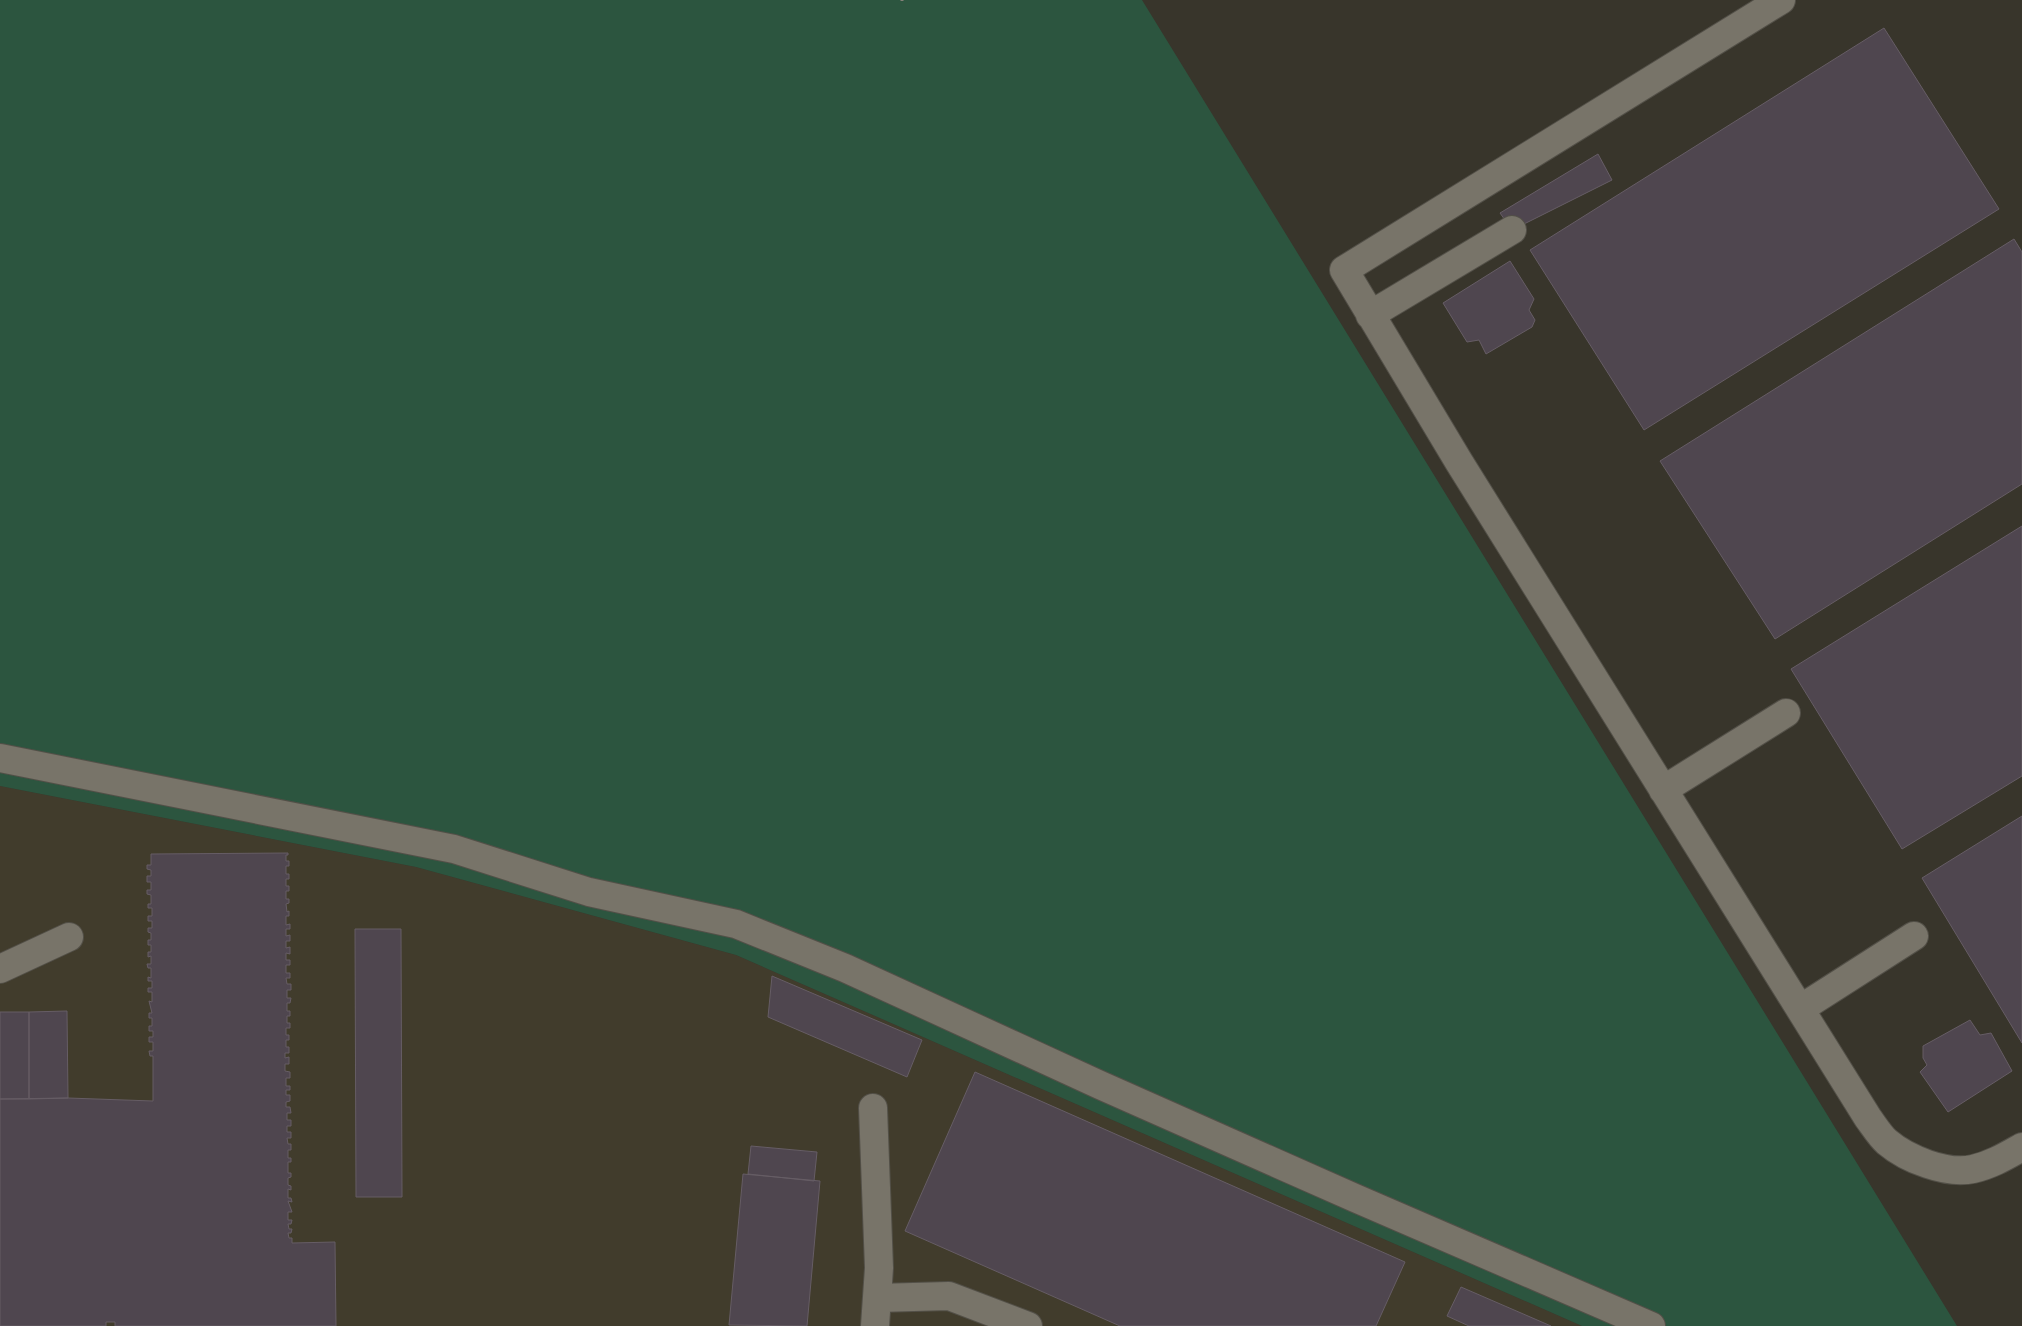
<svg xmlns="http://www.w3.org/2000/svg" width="2022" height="1326" viewBox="0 0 2022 1326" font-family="'PT Sans Narrow',sans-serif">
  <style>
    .built { fill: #413c2c }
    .green { fill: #2c553f }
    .building { fill: #4f464f; stroke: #665d65 }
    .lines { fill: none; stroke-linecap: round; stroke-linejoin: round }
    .minor-casing { stroke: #535048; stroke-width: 30 }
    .path { stroke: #848179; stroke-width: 3; stroke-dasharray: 2.5 2.5; stroke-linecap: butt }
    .minor { stroke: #787469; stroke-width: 28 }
  </style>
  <rect width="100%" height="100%" fill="#38352b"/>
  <!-- built -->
  <path class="built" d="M0 786 416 867 736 955 1582 1326H0Z"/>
  <!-- green -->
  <path class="green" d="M0 0H1142L1957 1326H1582L736 955 416 867 0 786Z"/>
  <!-- building -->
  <path class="building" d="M1884 28 1999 209 1644 430 1530 250Z
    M1598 154 1612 180 1512 230 1500 213Z
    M2014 239 2022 252V484L1775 639 1660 461Z
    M1510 261 1534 299 1529 310 1535 320 1532 327 1486 354 1479 340 1467 342 1443 303Z
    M2022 526V776L1902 849 1791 669Z
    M2022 816V1043L1922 878Z
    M288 853V855H286V861H289V866H286V874H289V879H286V886H289V891H286V899H289V903L286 904 287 912 289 911V916H286V925L290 924V929H286V936L290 935V941H286V948L290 947V954L286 953V960H290V965H286V973H290V978H286L287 984H291V990H287V998H291L290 1003H287V1011H290V1016H287V1023H290V1028H286V1035H289V1040H286V1047H289V1053H285V1058L289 1057V1064H285V1071L290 1072V1078H286V1086H290V1090H286V1095H290V1101L286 1102V1107H290L291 1113H287V1120H291V1126H287V1132H291V1138H287L288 1144H291V1150H288V1158H291V1162H288V1173H291V1177L288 1178V1185L291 1186V1190L288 1189V1198H291L292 1202 288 1201 292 1212H288V1220H292L291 1224H288L289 1229H292L291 1233H288L289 1238H292V1243L335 1242 336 1326H115V1322H106V1326H0V1099L68 1098 153 1101V1056H150L149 1051H153V1042H149V1037H153V1031H149V1026H152V1018H149V1013H152L149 1001 152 1002V992H148V988H152V981H148V977L151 978V968H148L147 964H151V956L148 957V952H151V945H148V940H151V933L148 932V928H152V921H148V916H152V908H148V904H151V895L147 894V890H151V882H147V876H151V870L147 869V865H151V854Z
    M355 929H401L402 1197H356Z
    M772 976 922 1040 907 1077 768 1017Z
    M67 1011 68 1098 29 1099V1012Z
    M0 1012H29V1099H0Z
    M1970 1020 1980 1035 1991 1033 2012 1071 1948 1112 1920 1072 1927 1065 1923 1058V1046Z
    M975 1072 1405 1262 1376 1326H1120L905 1231Z
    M751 1146 817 1152 814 1181 748 1174Z
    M743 1174 820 1181 807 1326 729 1325Z
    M1461 1287 1551 1326H1469L1447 1316Z"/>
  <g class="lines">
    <!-- minor casing -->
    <g class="minor-casing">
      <path id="minor" d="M1781 0 1344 270 1459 462 1868 1118C1874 1126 1880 1136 1887 1142 1907 1159 1947 1175 1973 1169 1991 1165 2006 1156 2022 1147
        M1370 315 1512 230
        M0 758 454 849 589 892 736 924 845 968 1100 1085 1355 1198 1651 1326
        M1663 790 1786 713
        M0 969 69 937
        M1800 1009 1914 936
        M873 1108 879 1268 875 1326
        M878 1298 949 1296 1028 1326"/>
    </g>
    <!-- path -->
    <path class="path" d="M902 0V1"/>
    <!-- minor -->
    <use href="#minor" class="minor"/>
  </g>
</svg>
